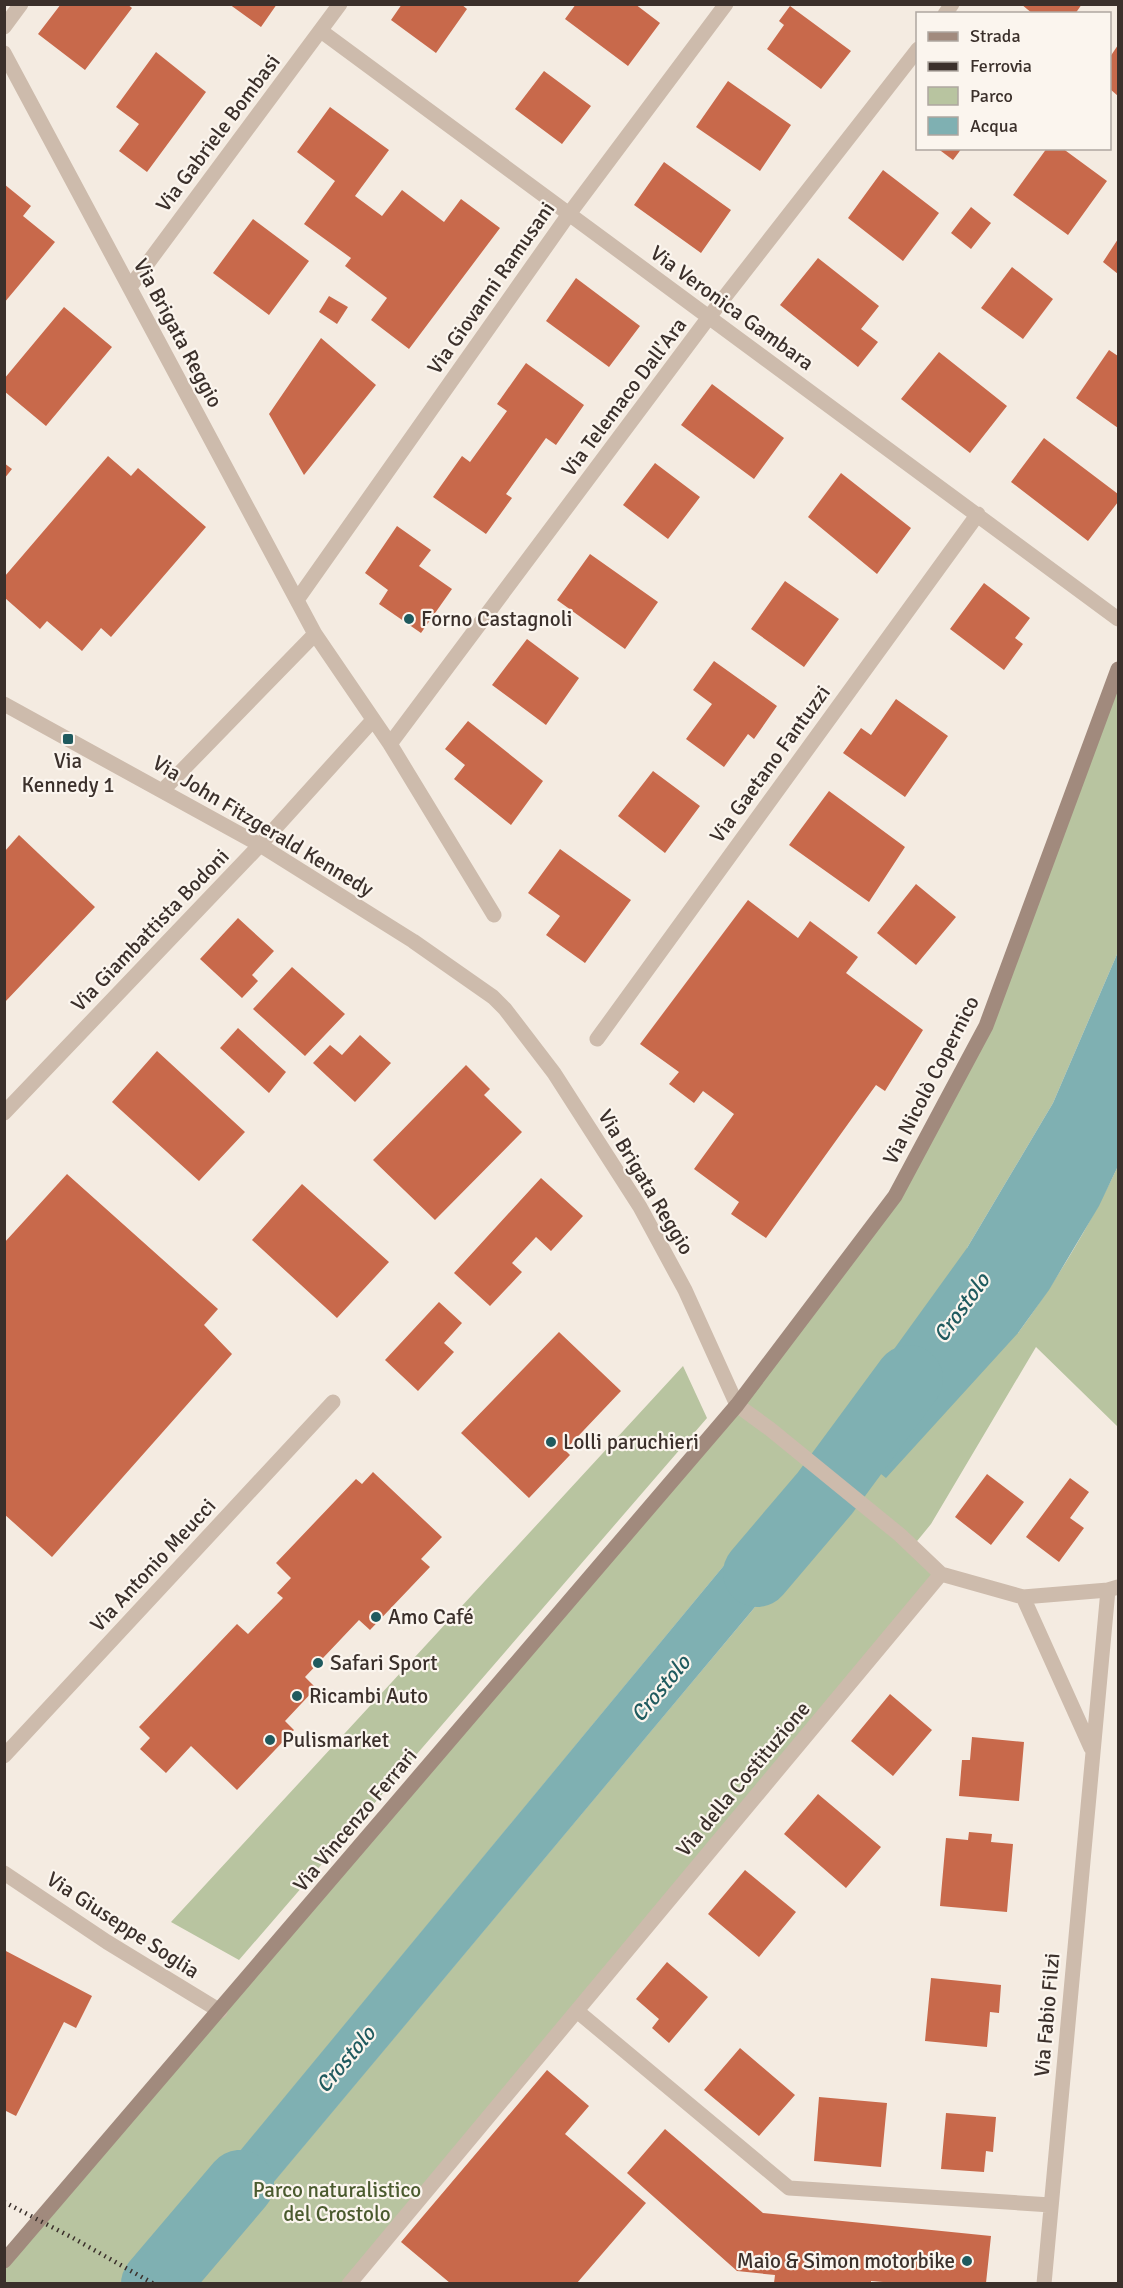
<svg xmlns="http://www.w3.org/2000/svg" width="1123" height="2288" viewBox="0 0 1123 2288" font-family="Signika,sans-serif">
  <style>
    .green { fill: #b8c4a0; fill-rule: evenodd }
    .water { fill: #7fb0b2 }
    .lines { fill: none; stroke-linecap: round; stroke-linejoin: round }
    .river { stroke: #7fb0b2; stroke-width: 68 }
    .building { fill: #c8694b }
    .street { stroke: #cdbbac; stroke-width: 15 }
    .secondary { stroke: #a18a7d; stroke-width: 15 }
    .rail { stroke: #3b302b; stroke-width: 4.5; stroke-dasharray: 1.5 4.5; stroke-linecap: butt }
    .poi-dot { fill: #1f5a5e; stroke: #fbf5ee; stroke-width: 2 }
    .labels { text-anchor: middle; stroke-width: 4.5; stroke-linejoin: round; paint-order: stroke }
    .street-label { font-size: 21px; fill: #3b302b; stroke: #fbf5ee }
    .poi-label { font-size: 21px; fill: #3b302b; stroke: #fbf5ee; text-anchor: start }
    .park-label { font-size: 21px; fill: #4a5a2e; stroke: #fbf5ee }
    .water-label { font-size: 22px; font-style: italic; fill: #1f5a5e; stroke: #fbf5ee }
  </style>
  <rect width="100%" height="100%" fill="#f4ebe1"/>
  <!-- green -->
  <path class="green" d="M1118 669V952L1053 1103 967 1248 1018 1333C1057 1280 1090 1225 1118 1166V1427L1036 1347 931 1524 913 1546 941 1574 349 2283 129 2284 125 2281 122 2284H5V2261L737 1405 895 1196 986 1026ZM793 1482 832 1515 202 2267 164 2244Z
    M683 1366 707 1418 239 1960 171 1922Z"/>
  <!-- water -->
  <path class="water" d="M1118 952V1166L1099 1206 1049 1290 1018 1333 886 1478 832 1435 967 1248 1053 1103Z
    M793 1482 832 1515 202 2268 163 2244Z"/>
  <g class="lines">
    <!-- river -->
    <path class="river" d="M757 1573 825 1493 909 1379
      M155 2284 240 2184"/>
  </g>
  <!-- building -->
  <path class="building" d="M61 4H127L132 8 85 70 38 34Z
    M229 4H277L261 27Z
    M402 4H461L467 9 436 53 391 20Z
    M576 4H635L660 23 628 66 565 19Z
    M1021 4H1082L1075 14H1033Z
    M790 6 851 51 821 89 767 49 784 25 779 21Z
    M1118 45V96L1110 89V57Z
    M156 52 206 92 147 172 119 151 139 124 116 107Z
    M544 71 591 106 562 144 515 109Z
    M728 81 791 125 760 171 696 127Z
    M330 107 389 150 355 196 382 216 402 190 444 222 461 199 500 228 409 349 371 320 387 298 345 266 351 258 304 224 335 181 297 152Z
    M937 148H962L953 160Z
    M1047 148H1062L1107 181 1068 235 1013 195Z
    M664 162 731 210 701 253 634 205Z
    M883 170 939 213 903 261 848 218Z
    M4 184 31 206 23 216 55 242 4 303Z
    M971 207 991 223 971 249 951 233Z
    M253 219 309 261 269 315 213 273Z
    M1118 239V274L1103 262Z
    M818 258 879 306 861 329 878 342 858 367 780 305Z
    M1012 267 1053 299 1023 339 981 308Z
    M576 278 640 326 609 367 546 321Z
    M329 296 348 307 337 324 319 312Z
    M64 307 112 347 46 426 4 391V379Z
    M321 338 376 385 304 475 269 414Z
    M1109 350 1118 356V428L1076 398Z
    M939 352 1007 406 970 453 901 399Z
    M526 363 584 405 556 445 546 438 506 494 512 498 486 534 433 497 462 456 470 462 507 411 497 404Z
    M712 384 784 438 754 479 681 425Z
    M1044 438 1118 494V502L1088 541 1011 482Z
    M108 456 131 476 138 468 206 527 111 637 101 628 82 651 47 621 40 629 5 598V576Z
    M4 463 12 469 4 479Z
    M655 463 700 497 668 539 623 505Z
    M841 473 911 528 877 574 808 517Z
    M397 526 431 550 419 566 452 589 421 633 379 604 388 590 365 573Z
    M590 554 658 602 625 649 557 600Z
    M785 581 839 619 804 667 751 629Z
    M984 583 1030 618 1015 638 1023 644 1004 670 950 629Z
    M527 639 579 678 546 725 492 685Z
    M714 661 777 706 754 739 748 734 724 767 686 739 712 704 693 690Z
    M896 699 948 736 905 797 843 753 861 728 871 735Z
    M468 721 543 781 511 825 454 779 465 765 445 749Z
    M653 771 700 806 665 853 618 816Z
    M829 791 905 847 869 902 789 845Z
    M19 835 95 907 5 1002V851Z
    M560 849 631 900 585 963 546 935 560 916 528 893Z
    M916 884 956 917 916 965 877 933Z
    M748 900 798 938 810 921 858 957 846 973 923 1030 885 1091 876 1085 766 1238 731 1214 739 1202 694 1169 734 1114 703 1091 694 1103 669 1084 679 1072 640 1044Z
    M238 918 274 951 252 975 258 981 242 998 200 959Z
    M292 967 345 1014 305 1056 253 1009Z
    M238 1028 286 1072 269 1093 220 1048Z
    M360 1035 391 1063 355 1102 313 1063 330 1045 342 1055Z
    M157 1051 245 1132 199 1181 112 1102Z
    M466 1065 490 1089 484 1095 522 1132 435 1220 373 1160Z
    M67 1174 218 1309 204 1325 232 1354 52 1557 4 1514V1243Z
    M541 1178 583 1216 551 1251 536 1237 512 1263 522 1272 490 1306 454 1273Z
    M302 1184 389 1262 337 1318 252 1240Z
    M439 1302 462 1323 444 1343 454 1352 418 1391 385 1360Z
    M559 1332 621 1391 565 1450 570 1455 529 1498 461 1433Z
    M373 1472 442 1537 421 1559 430 1567 370 1630 359 1620 305 1677 316 1688 285 1721 294 1730 237 1790 191 1746 166 1773 140 1749 150 1738 139 1727 237 1624 248 1634 283 1598 277 1593 291 1578 276 1563 356 1479 362 1484Z
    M987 1474 1024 1502 991 1545 955 1517Z
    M1070 1478 1089 1492 1070 1518 1084 1528 1059 1562 1026 1537Z
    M890 1694 932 1730 893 1776 851 1741Z
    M972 1737 1024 1742 1019 1801 959 1796 962 1760H970Z
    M818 1794 881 1847 846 1888 784 1834Z
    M969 1832 992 1834 991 1842 1013 1844 1007 1912 940 1906 946 1838 968 1840Z
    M745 1870 796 1912 759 1957 708 1914Z
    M4 1950 92 1996 76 2028 64 2022 16 2116 4 2110Z
    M667 1962 708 1997 669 2043 652 2028 659 2019 636 1999Z
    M931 1978 1001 1985 999 2013 990 2012 987 2047 925 2041Z
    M740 2048 795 2095 759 2136 704 2090Z
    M547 2070 589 2106 565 2134 646 2203 577 2283H450L401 2242Z
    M819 2097 887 2103 881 2167 814 2161Z
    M946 2113 996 2117 993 2152 986 2151 984 2172 941 2169Z
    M665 2129 763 2213 991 2236 986 2283H895L871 2281V2283H774L775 2275 737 2271 627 2173Z"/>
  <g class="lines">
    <!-- street -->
    <path class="street" d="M945 14 952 4
      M4 27 21 4
      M321 31 1118 619
      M4 53 315 634 163 790
      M130 287 340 4
      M297 600 569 214 726 4
      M315 634 390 744 494 915
      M4 704 260 845 413 941 493 997 505 1009 554 1073 640 1207 685 1290 737 1405 770 1429 900 1535 941 1574 1023 1597 1108 1590 1118 1587
      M390 744 709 317 918 49
      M597 1039 978 514
      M4 1113 260 845 373 720
      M1023 1597 1091 1748
      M4 1756 333 1402
      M4 1873 107 1942 220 2011
      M577 2011 789 2188 1051 2205
      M349 2284 941 1574
      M1044 2284 1108 1590"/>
    <!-- secondary -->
    <path class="secondary" d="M4 2261 737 1405 895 1196 986 1026 1118 669"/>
    <!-- rail -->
    <path class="rail" d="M4 2202 73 2238 154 2284"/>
  </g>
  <!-- markers -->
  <g class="poi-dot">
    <circle cx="409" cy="619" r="6"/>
    <rect x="62" y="733" width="12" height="12" rx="3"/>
    <circle cx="551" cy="1442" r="6"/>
    <circle cx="376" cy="1617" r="6"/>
    <circle cx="318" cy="1663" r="6"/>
    <circle cx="297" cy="1696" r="6"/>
    <circle cx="270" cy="1740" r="6"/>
    <circle cx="967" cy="2261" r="6"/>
  </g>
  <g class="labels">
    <!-- street labels -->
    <g class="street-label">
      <text transform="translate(218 133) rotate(-53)" y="7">Via Gabriele Bombasi</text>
      <text transform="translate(491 288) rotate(-55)" y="7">Via Giovanni Ramusani</text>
      <text transform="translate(732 308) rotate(36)" y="7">Via Veronica Gambara</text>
      <text transform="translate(178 333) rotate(62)" y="7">Via Brigata Reggio</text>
      <text transform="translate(624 397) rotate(-53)" y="7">Via Telemaco Dall'Ara</text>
      <text transform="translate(770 764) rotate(-54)" y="7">Via Gaetano Fantuzzi</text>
      <text transform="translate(263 826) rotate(31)" y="7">Via John Fitzgerald Kennedy</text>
      <text transform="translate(150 930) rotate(-46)" y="7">Via Giambattista Bodoni</text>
      <text transform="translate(931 1080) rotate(-63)" y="7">Via Nicolò Copernico</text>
      <text transform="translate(646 1182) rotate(59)" y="7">Via Brigata Reggio</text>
      <text transform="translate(153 1565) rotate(-47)" y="7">Via Antonio Meucci</text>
      <text transform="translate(743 1779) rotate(-50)" y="7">Via della Costituzione</text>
      <text transform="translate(355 1820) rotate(-50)" y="7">Via Vincenzo Ferrari</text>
      <text transform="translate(123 1925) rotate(33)" y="7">Via Giuseppe Soglia</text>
      <text transform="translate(1047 2015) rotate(-85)" y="7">Via Fabio Filzi</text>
    </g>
    <!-- poi labels -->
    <g class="poi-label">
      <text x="421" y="626">Forno Castagnoli</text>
      <text x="68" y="768" text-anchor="middle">Via<tspan x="68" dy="24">Kennedy 1</tspan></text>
      <text x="563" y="1449">Lolli paruchieri</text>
      <text x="388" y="1624">Amo Café</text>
      <text x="330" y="1670">Safari Sport</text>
      <text x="309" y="1703">Ricambi Auto</text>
      <text x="282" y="1747">Pulismarket</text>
      <text x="955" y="2268" text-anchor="end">Maio &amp; Simon motorbike</text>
    </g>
    <!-- park labels -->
    <g class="park-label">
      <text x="337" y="2197">Parco naturalistico<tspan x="337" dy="24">del Crostolo</tspan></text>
    </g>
    <!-- water labels -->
    <g class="water-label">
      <text transform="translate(961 1307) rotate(-54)" y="8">Crostolo</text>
      <text transform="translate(660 1688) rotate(-50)" y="8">Crostolo</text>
      <text transform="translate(345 2059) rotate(-50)" y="8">Crostolo</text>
    </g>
  </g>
  <!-- border -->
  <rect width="1123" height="2288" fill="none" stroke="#3b302b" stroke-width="12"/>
  <!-- legend -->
  <rect x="916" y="12" width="195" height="138" fill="#fbf5ee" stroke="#aea6a0" stroke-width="1.5"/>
  <rect x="928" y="32" width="30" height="9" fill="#a18a7d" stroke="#aea6a0" stroke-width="1.5"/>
  <text x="970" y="42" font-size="18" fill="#3b302b">Strada</text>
  <rect x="928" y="62" width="30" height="9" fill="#3b302b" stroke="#aea6a0" stroke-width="1.5"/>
  <text x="970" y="72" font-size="18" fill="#3b302b">Ferrovia</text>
  <rect x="928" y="87" width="30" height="18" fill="#b8c4a0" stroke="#aea6a0" stroke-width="1.5"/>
  <text x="970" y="102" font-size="18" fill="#3b302b">Parco</text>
  <rect x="928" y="117" width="30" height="18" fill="#7fb0b2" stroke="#aea6a0" stroke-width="1.5"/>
  <text x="970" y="132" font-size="18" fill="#3b302b">Acqua</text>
</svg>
